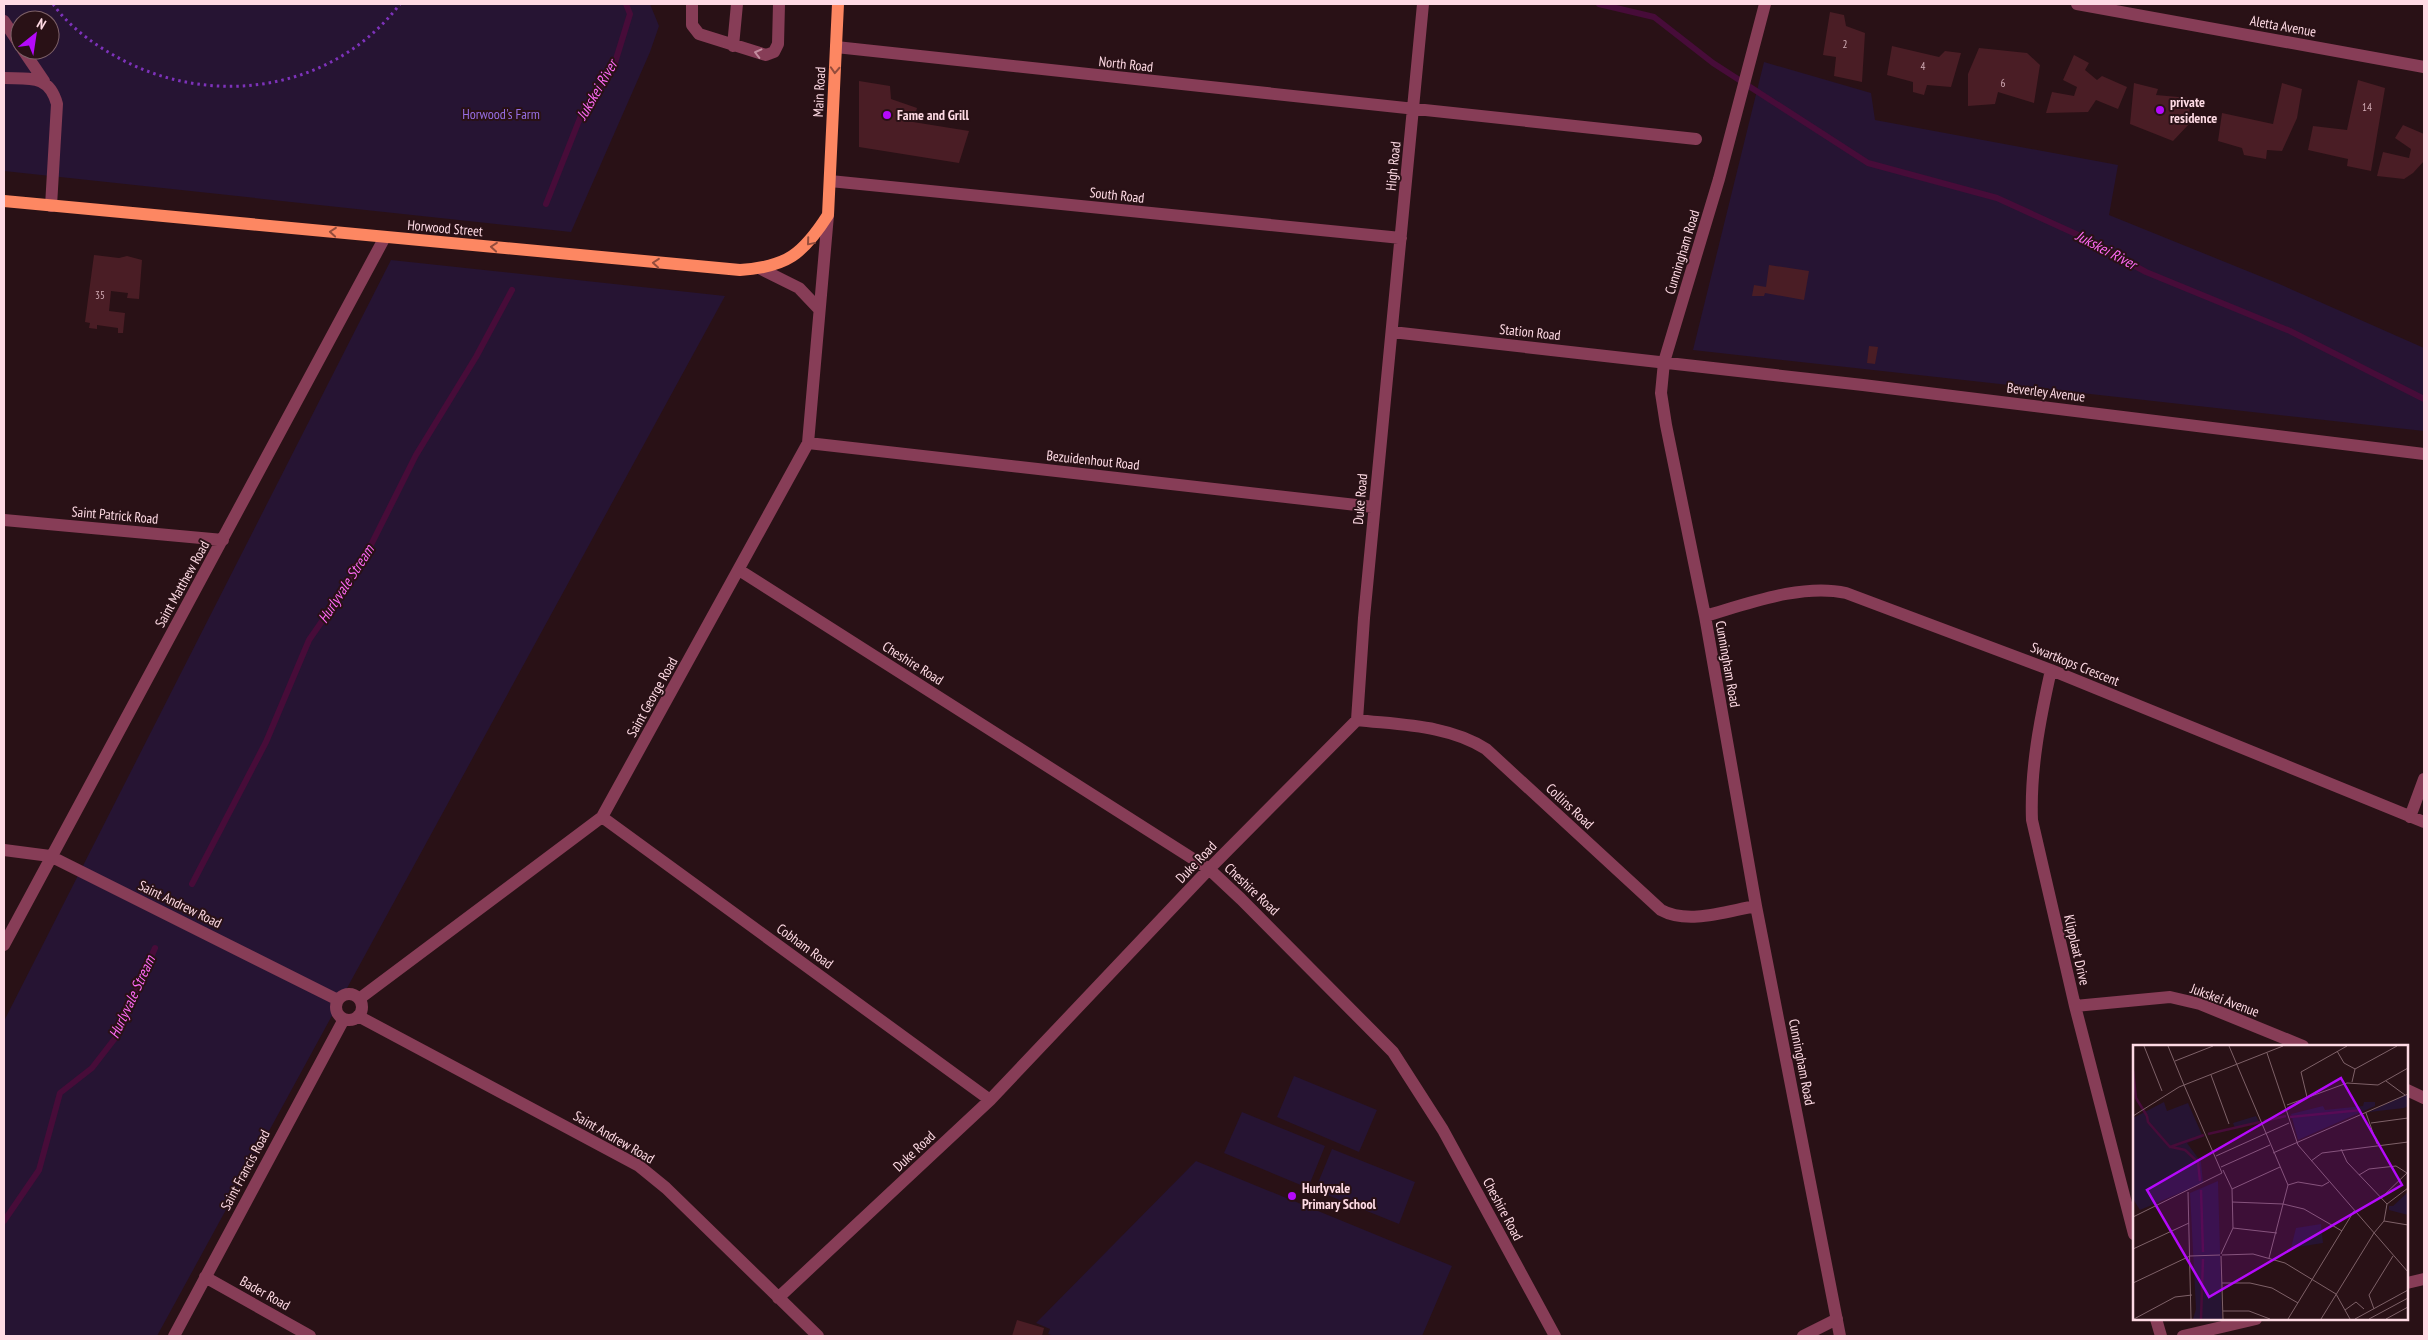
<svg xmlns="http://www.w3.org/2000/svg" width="2428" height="1340" viewBox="0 0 2428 1340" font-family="'PT Sans Narrow',sans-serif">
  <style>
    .green { fill: #261433; fill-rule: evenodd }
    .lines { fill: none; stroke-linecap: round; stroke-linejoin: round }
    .stream { stroke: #470c39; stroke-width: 6 }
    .building { fill: #4a1d25 }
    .path { stroke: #7d32ba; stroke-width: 3; stroke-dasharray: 2.5 4; stroke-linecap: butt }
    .minor { stroke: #873d57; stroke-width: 12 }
    .major { stroke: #fd8762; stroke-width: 12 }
    .oneway { stroke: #c28c9e }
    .oneway2 { stroke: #934c3c }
    .poi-dot { fill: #b509fb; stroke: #291116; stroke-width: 2 }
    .labels { text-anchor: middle; stroke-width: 4; stroke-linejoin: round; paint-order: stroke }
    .number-label { font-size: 11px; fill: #d1abb4 }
    .street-label { font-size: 14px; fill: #fedae4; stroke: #291116 }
    .poi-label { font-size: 14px; font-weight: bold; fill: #fedae4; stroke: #291116; text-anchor: start }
    .park-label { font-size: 14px; fill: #966de1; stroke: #291116 }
    .water-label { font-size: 15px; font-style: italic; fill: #fd69f2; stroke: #291116 }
    .inset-river { fill: none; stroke: #470c39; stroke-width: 2.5 }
    .inset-road { fill: none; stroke: #7e6168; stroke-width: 1 }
    .view { fill: #b509fb; fill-opacity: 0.15; stroke: #b509fb; stroke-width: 2.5 }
    .inset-edge { fill: none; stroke: #fedae4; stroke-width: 2.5 }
  </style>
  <rect width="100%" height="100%" fill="#291116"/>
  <!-- green -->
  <path class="green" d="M4 4H650L659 26 650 52 571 232 4 171ZM20 20H50V50H20Z
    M1764 62 1871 93 1875 120 2118 165 2109 215 2277 283 2424 348V431L1693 350Z
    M391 260 725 296 157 1336H4V1021Z
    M1294 1076 1377 1110 1359 1152 1277 1117Z
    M1242 1112 1325 1146 1308 1188 1224 1153Z
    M1332 1149 1415 1182 1399 1224 1315 1190Z
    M1196 1161 1452 1266 1422 1336H1055L1048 1334 1050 1329 1036 1323Z"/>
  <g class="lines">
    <!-- stream -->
    <path class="stream" d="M1599 4 1654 17 1713 63 1868 163 1997 198 2076 234 2146 272 2290 331 2424 399
      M546 204 584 108 613 69 630 14 626 4
      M192 884 266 742 309 640 361 565 416 455 476 357 512 290
      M4 1221 39 1170 60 1093 92 1068 116 1037 155 948"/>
  </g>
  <!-- building -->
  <path class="building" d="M1830 12 1844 15 1846 26 1865 33 1862 82 1834 76 1836 57 1823 55Z
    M1892 46 1939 57 1945 51 1961 53 1951 87 1927 85 1924 95 1913 92V82L1887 75Z
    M1979 48 2027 53 2040 65 2034 103 1998 92 1995 104 1968 106V74Z
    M2074 55 2089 63 2085 70 2097 80 2102 76 2127 87 2118 109 2096 100 2088 112 2046 113 2052 92 2074 96 2077 87 2063 80Z
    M2358 80 2385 88 2371 171 2347 166 2348 159 2308 150 2313 126 2347 130Z
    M859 81 890 86 891 99 917 108 913 122 969 131 959 163 859 147Z
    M2134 83 2158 89 2156 95 2189 98 2190 123 2173 141 2130 124Z
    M2282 83 2302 89 2297 118 2282 151 2267 150 2266 159 2244 155 2242 148 2218 141 2222 113 2273 124Z
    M2403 125 2424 134V161L2413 173 2404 179 2377 176 2383 152 2409 158 2411 149 2395 138Z
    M94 255 119 258 127 256 142 260 139 299 127 298 128 293 111 291 109 311 125 313 123 333H118V328L97 325V329L89 328 90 323 85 322Z
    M1769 265 1809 271 1804 300 1765 293 1764 296H1752L1754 285 1766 287Z
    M1869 346 1878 347 1875 364 1867 363Z
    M1017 1320 1044 1328 1042 1336H1012Z"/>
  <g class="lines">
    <!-- path -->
    <path class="path" d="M53 4C67 24 89 41 110 53 205 110 331 94 400 4"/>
    <!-- minor -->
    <path class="minor" d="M692 4V25L699 34 766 55 774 52 778 44 779 4
      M1765 4 1719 179 1664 362 1661 393 1666 425 1705 616 1756 906 1840 1336
      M2077 4 2424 67
      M4 21 20 45
      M733 46 737 4
      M836 47 1696 139
      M23 50 44 81
      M4 78C29 79 49 74 57 104L51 206
      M830 181 1401 238
      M761 269 799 288 818 308
      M1392 332 1863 385 2424 454
      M808 443 1374 507
      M4 520 223 540
      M739 570 1209 869 1241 899 1393 1052 1443 1130 1555 1336
      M1705 616C1747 604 1802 583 1846 593L2051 670 2424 822
      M2051 670C2040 719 2030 770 2032 820L2075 1006 2134 1234
      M1357 720C1401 725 1449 725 1486 749L1661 910C1688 925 1727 911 1756 906
      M602 817 990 1100
      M2410 817 2424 779
      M4 850 50 856 338 1000
      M4 945 385 237
      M336 1007a13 13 0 1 1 26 0a13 13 0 1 1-26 0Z
      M359 999 602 817 808 443 828 215
      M2075 1006 2170 997 2200 1004 2303 1046
      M358 1016 639 1166 666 1188 818 1336
      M2407 1090 2424 1098
      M205 1277 310 1336
      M2407 1283 2424 1279
      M778 1298 990 1100 1209 869 1357 720 1364 618 1423 4
      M2156 1319 2161 1336
      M174 1336 344 1019
      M1803 1336 1837 1319
      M2183 1336 2256 1319"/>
    <!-- major -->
    <path class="major" d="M4 201 740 270C787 267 803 254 828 215L838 4"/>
  </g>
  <!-- one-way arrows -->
  <defs><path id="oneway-chevron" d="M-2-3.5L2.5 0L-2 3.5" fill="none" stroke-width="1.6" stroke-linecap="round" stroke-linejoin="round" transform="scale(1.25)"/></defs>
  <use class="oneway" href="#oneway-chevron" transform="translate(758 53) rotate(-166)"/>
  <g class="oneway2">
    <use href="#oneway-chevron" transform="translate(835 70) rotate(93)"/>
    <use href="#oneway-chevron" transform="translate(333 232) rotate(-175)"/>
    <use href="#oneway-chevron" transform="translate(810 242) rotate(130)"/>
    <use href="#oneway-chevron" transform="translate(494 247) rotate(-175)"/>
    <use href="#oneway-chevron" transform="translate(656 263) rotate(-175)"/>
  </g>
  <!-- markers -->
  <g class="poi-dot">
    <circle cx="2160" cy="110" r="5"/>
    <circle cx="887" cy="115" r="5"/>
    <circle cx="1292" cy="1196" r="5"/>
  </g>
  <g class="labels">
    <!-- number labels -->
    <g class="number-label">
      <text x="1845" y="48">2</text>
      <text x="1923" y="70">4</text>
      <text x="2003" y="87">6</text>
      <text x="2367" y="111">14</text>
      <text x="100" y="299">35</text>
    </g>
    <!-- street labels -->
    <g class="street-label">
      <text transform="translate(2283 26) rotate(10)" y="5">Aletta Avenue</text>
      <text transform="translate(1126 64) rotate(6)" y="5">North Road</text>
      <text transform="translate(819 92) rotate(-87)" y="5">Main Road</text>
      <text transform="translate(1393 166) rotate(-84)" y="5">High Road</text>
      <text transform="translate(1117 195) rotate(6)" y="5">South Road</text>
      <text transform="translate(445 228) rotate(5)" y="5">Horwood Street</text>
      <text transform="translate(1682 252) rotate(-73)" y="5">Cunningham Road</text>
      <text transform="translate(1530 332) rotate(6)" y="5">Station Road</text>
      <text transform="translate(2046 392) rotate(7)" y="5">Beverley Avenue</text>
      <text transform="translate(1093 460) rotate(6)" y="5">Bezuidenhout Road</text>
      <text transform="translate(1360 499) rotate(-85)" y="5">Duke Road</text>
      <text transform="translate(115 515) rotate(5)" y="5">Saint Patrick Road</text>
      <text transform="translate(182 584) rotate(-61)" y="5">Saint Matthew Road</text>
      <text transform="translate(913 663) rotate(32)" y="5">Cheshire Road</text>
      <text transform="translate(1728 664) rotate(80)" y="5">Cunningham Road</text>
      <text transform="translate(2075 664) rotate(22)" y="5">Swartkops Crescent</text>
      <text transform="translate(652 697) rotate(-61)" y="5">Saint George Road</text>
      <text transform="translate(1570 806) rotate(43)" y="5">Collins Road</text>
      <text transform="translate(1196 862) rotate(-46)" y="5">Duke Road</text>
      <text transform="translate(1252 889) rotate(43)" y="5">Cheshire Road</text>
      <text transform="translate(180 904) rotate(26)" y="5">Saint Andrew Road</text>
      <text transform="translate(805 946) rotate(36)" y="5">Cobham Road</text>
      <text transform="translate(2077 950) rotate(77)" y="5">Klipplaat Drive</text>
      <text transform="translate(2225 1000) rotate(20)" y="5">Jukskei Avenue</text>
      <text transform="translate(1802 1062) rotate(79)" y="5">Cunningham Road</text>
      <text transform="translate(614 1137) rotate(30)" y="5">Saint Andrew Road</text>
      <text transform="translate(914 1151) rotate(-43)" y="5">Duke Road</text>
      <text transform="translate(245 1170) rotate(-62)" y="5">Saint Francis Road</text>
      <text transform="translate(1503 1209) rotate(62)" y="5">Cheshire Road</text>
      <text transform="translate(265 1293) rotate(29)" y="5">Bader Road</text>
    </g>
    <!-- poi labels -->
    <g class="poi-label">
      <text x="2170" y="107">private<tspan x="2170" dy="16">residence</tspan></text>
      <text x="897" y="120">Fame and Grill</text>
      <text x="1302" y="1193">Hurlyvale<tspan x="1302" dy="16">Primary School</tspan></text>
    </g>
    <!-- park labels -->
    <g class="park-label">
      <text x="501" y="119">Horwood's Farm</text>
    </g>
    <!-- water labels -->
    <g class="water-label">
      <text transform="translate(597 90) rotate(-60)" y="5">Jukskei River</text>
      <text transform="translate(2106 250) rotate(28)" y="5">Jukskei River</text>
      <text transform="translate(346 584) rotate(-57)" y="5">Hurlyvale Stream</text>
      <text transform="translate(132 997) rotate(-65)" y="5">Hurlyvale Stream</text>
    </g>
  </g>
  <!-- overview -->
  <g transform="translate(2133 1045)">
    <rect width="275" height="275" fill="#291116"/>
    <path d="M275 49V61L271 63 236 67ZM31 57 34 66 55 58 70 92 54 98 68 117 70 138 7 165 0 154V73ZM231 57H242V61L165 95 158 69 190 61 192 65 230 61ZM123 71 126 77 102 83 100 78ZM85 136 89 274H60L63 264 57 148ZM275 147V170L256 165V161H260ZM188 179 190 198 158 203 163 183Z" fill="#261433"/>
    <path class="inset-river" d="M0 26 3 53 14 71M14 71 15 77 37 102 71 90M157 72 228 65M131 76 153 71M75 89 127 77M38 102 52 105 65 117 67 136M68 145 70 207M68 274 70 214"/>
    <path class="inset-road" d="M11 1 29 46M35 1 51 40M96 1 155 140 136 213M204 6 211 18 222 24M134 8 165 100 275 227M42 16 80 1M78 30 96 79M253 36 272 50M219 37 222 24 264 1M174 52 168 27 214 1M154 60 214 38 245 40 275 23M233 68 244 99M0 71 46 42 150 1M238 78 275 73M208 104 214 117 254 159 251 176M140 108 275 49M83 111 156 78M178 116 189 108 275 97M88 122 137 100M226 130 236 124 263 121 274 128M155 140 165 137 189 141 196 137M99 144 147 122M55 147 58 274M248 153 275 127M99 157 150 159 171 164 209 186M254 159 275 143M0 172 89 128 51 40M100 183 144 188M0 204 56 178M88 209 100 183 99 144 90 125M89 210 120 209 152 218 203 249 217 274M88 211 90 274M0 238 57 211 87 210M89 238H117L139 243 165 258M241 264 236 250 260 211M212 265 223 257 231 264M90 266H116L137 274M1 274 42 252 59 250M155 274 221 166M188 274 241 188 251 176 275 180M222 274 275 245M236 274 275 253M253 274 275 262"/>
    <path class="view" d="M208 33 269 140 76 252 14 145Z"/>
    <rect width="275" height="275" class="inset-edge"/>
  </g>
  <!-- border -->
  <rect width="2428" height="1340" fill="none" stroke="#fedae4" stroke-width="10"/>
  <!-- north arrow -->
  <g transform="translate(35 35) rotate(30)"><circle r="24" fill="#291116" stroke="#7e6168"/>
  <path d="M0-4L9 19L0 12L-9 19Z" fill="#b509fb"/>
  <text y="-8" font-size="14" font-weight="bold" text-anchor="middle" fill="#fedae4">N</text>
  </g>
</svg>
